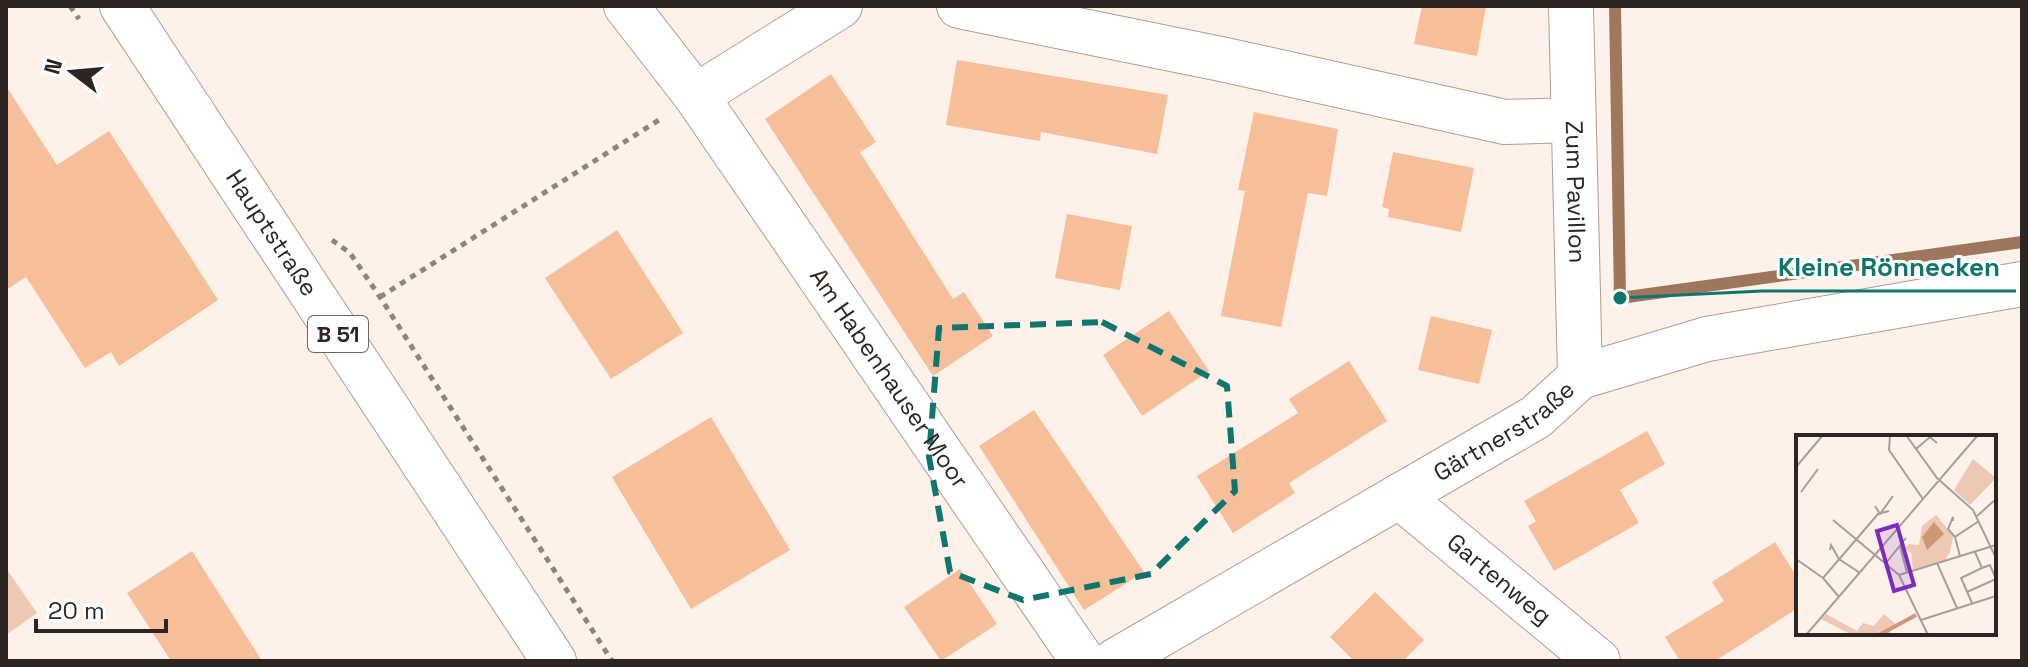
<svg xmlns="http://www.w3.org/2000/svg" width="2028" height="667" viewBox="0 0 2028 667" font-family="'Space Grotesk',sans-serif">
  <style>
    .green { fill: #edc8b2 }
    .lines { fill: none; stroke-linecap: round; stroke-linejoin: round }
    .stream { stroke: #9e765c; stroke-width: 12 }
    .building { fill: #f7be9a }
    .minor-casing { stroke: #af9d92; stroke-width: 46 }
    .major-casing { stroke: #af9d92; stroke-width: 46 }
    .path { stroke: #8e857f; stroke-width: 5; stroke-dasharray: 6 6; stroke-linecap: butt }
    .minor { stroke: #fff; stroke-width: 44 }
    .major { stroke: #fff; stroke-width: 44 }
    .marked { fill: none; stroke: #0f766e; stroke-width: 6; stroke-dasharray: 16 10; stroke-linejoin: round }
    .labels { text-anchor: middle; stroke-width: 6; stroke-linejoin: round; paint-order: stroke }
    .shield { fill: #fff; stroke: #6b6664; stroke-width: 2 }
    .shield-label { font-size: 22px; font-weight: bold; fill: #2c2521 }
    .street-label { font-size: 24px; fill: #2c2521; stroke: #fff }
    .inset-river { fill: none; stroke: #cf9875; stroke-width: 4 }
    .inset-road { fill: none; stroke: #a99f9a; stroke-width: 2 }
    .view { fill: #7b2cbf; fill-opacity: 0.15; stroke: #7b2cbf; stroke-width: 4 }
    .inset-edge { fill: none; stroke: #2c2521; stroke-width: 4 }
    .leader { fill: none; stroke: #0f766e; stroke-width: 3 }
    .callout-dot { fill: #0f766e; stroke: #fff; stroke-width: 3 }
    .callout-label { font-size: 26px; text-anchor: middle; font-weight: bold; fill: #0f766e; stroke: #fff; stroke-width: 6; stroke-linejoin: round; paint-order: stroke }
  </style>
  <rect width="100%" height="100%" fill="#fdf1ea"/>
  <!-- green -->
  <path class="green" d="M6 568 37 613 6 635Z"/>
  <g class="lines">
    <!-- stream -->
    <path class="stream" d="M1615 6 1620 298 2022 242"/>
  </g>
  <!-- building -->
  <path class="building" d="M1422 6H1486L1477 56 1414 44Z
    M957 60 1168 95 1157 154 1041 132 1040 141 946 125Z
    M831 74 876 142 860 152 953 299 964 292 993 336 933 376 765 119Z
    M6 86 57 165 109 131 218 300 119 366 111 352 85 368 26 277 6 290Z
    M1254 112 1338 129 1327 196 1308 193 1281 327 1221 316 1245 191 1238 190Z
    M1393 152 1474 168 1461 232 1388 217 1389 209 1382 207Z
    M1067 214 1132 226 1120 290 1055 278Z
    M617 230 683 333 611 379 545 278Z
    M1169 311 1209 371 1142 416 1103 355Z
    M1431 316 1492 330 1479 384 1418 370Z
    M1349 361 1387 421 1289 483 1295 493 1233 533 1197 476 1298 413 1289 399Z
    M1034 410 1144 572 1084 610 979 446Z
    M711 417 790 550 691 609 612 477Z
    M1647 431 1665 464 1620 490 1639 523 1554 571 1528 526 1536 521 1524 501Z
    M1775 542 1798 579V608L1715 661H1680L1665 637 1724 601 1712 582Z
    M192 551 262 661H171L127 593Z
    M960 569 997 624 941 661 904 607Z
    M1375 592 1424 640 1403 661H1354L1330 637Z"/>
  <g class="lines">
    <!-- minor casing -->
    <g class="minor-casing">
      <g id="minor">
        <path id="s1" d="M626 6 696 96 1083 661"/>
        <path d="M959 6 1221 59 1505 122 1573 120"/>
        <path id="s2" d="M1571 6 1580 377"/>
        <path d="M696 96 840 6"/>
        <path id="s3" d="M1399 496 1598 661"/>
        <path id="s4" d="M1115 661 1536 417 1580 377 1707 339 2022 284"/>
      </g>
    </g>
    <!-- major casing -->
    <g class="major-casing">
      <g id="major">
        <path id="s5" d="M122 6 554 661"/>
      </g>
    </g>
    <!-- path -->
    <path class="path" d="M70 6 79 19
      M332 240 350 253 380 297 612 661
      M380 297 659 120"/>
    <!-- minor -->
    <use href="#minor" class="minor"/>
    <!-- major -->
    <use href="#major" class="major"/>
  </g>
  <!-- marked area -->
  <path class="marked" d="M1102 322 1227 386 1235 491 1151 574 1023 600 950 572 929 457 939 328Z"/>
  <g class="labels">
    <!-- shield labels -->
    <rect class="shield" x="308" y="316" width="60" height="36" rx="6"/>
    <g class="shield-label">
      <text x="338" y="342">B 51</text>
    </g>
    <!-- street labels -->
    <g class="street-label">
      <text dy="8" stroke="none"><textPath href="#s2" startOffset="186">Zum Pavillon</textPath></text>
      <text dy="8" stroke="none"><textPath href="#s5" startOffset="272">Hauptstraße</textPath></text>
      <text dy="8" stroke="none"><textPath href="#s1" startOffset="456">Am Habenhauser Moor</textPath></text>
      <text dy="8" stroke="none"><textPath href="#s4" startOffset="452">Gärtnerstraße</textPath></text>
      <text dy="8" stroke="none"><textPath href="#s3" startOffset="130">Gartenweg</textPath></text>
    </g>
  </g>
  <!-- overview -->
  <g transform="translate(1796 435)">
    <rect width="200" height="200" fill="#fdf1ea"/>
    <path d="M177 24 200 43 174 70 158 55ZM140 80 157 101 154 117 149 125 117 135 115 118 108 114 113 109 123 110 126 91ZM30 179 61 196 67 188 78 191 88 179 102 191 93 196 96 200H56L25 184Z" fill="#edc8b2"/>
    <path d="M138 87 148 99 131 115 126 102Z" fill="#cf9875"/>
    <path class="inset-river" d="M83 200 120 180"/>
    <path class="inset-road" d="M94 0 93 15 127 64M110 0 141 43 177 75 200 123M120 14 134 2 141 8M0 32 27 0M5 57 22 34M79 71 84 79 97 61M181 81 200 64M37 85 103 140 132 200M157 86V82L152 94 159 102M104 111 111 138M34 115 35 110 43 124 64 138M164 121 159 102 183 86M0 124 27 143M90 128 110 103M141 128 161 173M103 140 200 110M171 157 200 144 194 130 186 133M43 162 27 143 82 79 93 76M176 168 165 143 186 133 179 117M125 185 200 161M10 200 182 0"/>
    <path class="view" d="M101 90 118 150 98 156 81 96Z"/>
    <rect width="200" height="200" class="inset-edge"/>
  </g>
  <!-- callouts -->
  <path class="leader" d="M1620 298L1762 291H2016"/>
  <circle class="callout-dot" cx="1620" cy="298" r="8"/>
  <g class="callout-label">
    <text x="1889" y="276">Kleine Rönnecken</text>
  </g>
  <!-- border -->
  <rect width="2028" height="667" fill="none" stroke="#2c2521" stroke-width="16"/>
  <!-- north arrow -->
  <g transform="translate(72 72) rotate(286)" stroke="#ffffff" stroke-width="6" paint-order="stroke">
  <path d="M0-6L14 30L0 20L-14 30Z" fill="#2c2521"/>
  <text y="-12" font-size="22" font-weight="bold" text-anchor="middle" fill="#2c2521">N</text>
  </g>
  <!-- scale -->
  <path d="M36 619v12h130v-12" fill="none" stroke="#2c2521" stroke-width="4"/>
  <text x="48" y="619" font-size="24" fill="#2c2521" stroke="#ffffff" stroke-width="6" paint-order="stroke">20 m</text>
</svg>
